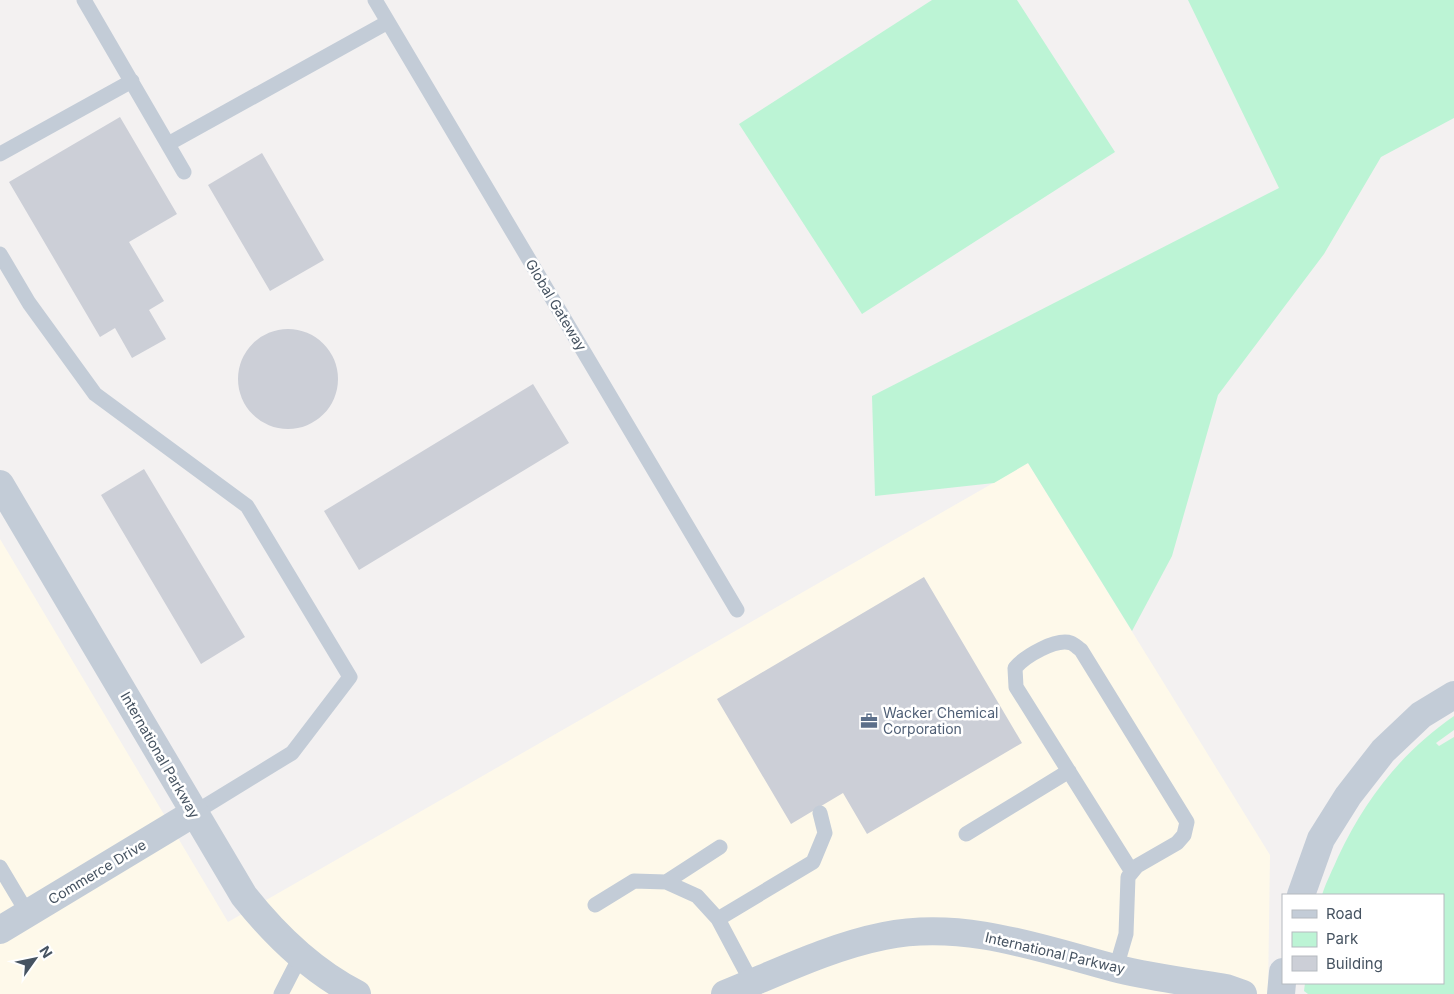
<svg xmlns="http://www.w3.org/2000/svg" width="1454" height="994" viewBox="0 0 1454 994" font-family="Inter,sans-serif">
  <style>
    .commercial { fill: #fef9ea }
    .green { fill: #bcf4d5 }
    .building { fill: #cccfd7 }
    .lines { fill: none; stroke-linecap: round; stroke-linejoin: round }
    .lane { stroke: #c3ccd7; stroke-width: 15 }
    .street { stroke: #c3ccd7; stroke-width: 28 }
    .labels { text-anchor: middle; stroke-width: 5; stroke-linejoin: round; paint-order: stroke }
    .street-label { font-size: 14px; fill: #465361; stroke: #fff }
    .service-label { font-size: 14px; fill: #4e5e75; stroke: #fff; text-anchor: start }
  </style>
  <rect width="100%" height="100%" fill="#f3f1f1"/>
  <!-- commercial -->
  <path class="commercial" d="M1028 463 1270 855 1268 994H0V539L228 922Z"/>
  <!-- green -->
  <path class="green" d="M932 0H1017L1115 152 862 314 739 124Z
    M1188 0H1454V118L1381 157 1324 254 1218 395 1172 556 1132 631 1028 463 994 483 875 496 872 396 1279 188Z
    M1454 716V730L1436 743 1439 746 1454 737V994H1308L1304 991 1305 983H1443V895H1322C1326 882 1333 869 1338 857 1366 798 1401 753 1454 716Z"/>
  <!-- building -->
  <path class="building" d="M120 117 177 214 129 242 164 301 149 310 166 339 132 358 115 328 100 337 9 182Z
    M262 153 324 260 270 291 208 185Z
    M238 379a50 50 0 1 1 100 0a50 50 0 1 1-100 0Z
    M533 384 569 443 359 570 324 511Z
    M144 469 245 637 201 664 101 495Z
    M924 577 1022 743 867 834 843 793 791 824 717 699Z"/>
  <g class="lines">
    <!-- lane -->
    <path class="lane" d="M84 0 184 172
      M375 0 737 610
      M168 144 388 22
      M0 154 132 81
      M0 254 29 303 95 394 247 506 350 677 292 753 194 813
      M966 834 1069 771
      M0 867 28 914
      M666 882 720 847
      M595 905 634 881 666 882 697 896 718 919 752 983
      M718 919 813 862 825 833 820 813
      M1116 968 1126 934 1128 877 1137 866 1177 843 1184 835 1187 822 1081 650C1078 648 1074 644 1071 643 1056 638 1025 656 1015 668L1016 687 1132 872
      M281 994 301 955"/>
    <!-- street -->
    <path class="street" d="M0 484 244 896C275 935 312 971 357 994
      M1301 895 1321 839 1348 796 1383 751 1421 715 1454 695
      M0 930 194 813
      M725 994C777 973 829 947 884 936 963 920 1039 948 1114 968 1150 977 1188 982 1226 988L1243 994
      M1281 994 1283 972"/>
  </g>
  <!-- icons -->
  <defs>
    <g id="office-bare" transform="scale(1.35)"><path d="M-6-3h4V-5.5h4V-3h4V5H-6ZM-1-4.5V-3h2v-1.5ZM-6 0V1H6V0Z" fill="#5c6f8a" stroke="#fff" stroke-width="2.5" paint-order="stroke"/></g>
  </defs>
  <g fill-rule="evenodd">
    <use href="#office-bare" x="869" y="721"/>
  </g>
  <g class="labels">
    <!-- street labels -->
    <g class="street-label">
      <text transform="translate(556 305) rotate(59)" y="5">Global Gateway</text>
      <text transform="translate(160 755) rotate(60)" y="5">International Parkway</text>
      <text transform="translate(97 872) rotate(-31)" y="5">Commerce Drive</text>
      <text transform="translate(1055 953) rotate(13)" y="5">International Parkway</text>
    </g>
    <!-- service labels -->
    <g class="service-label">
      <text x="883" y="718">Wacker Chemical<tspan x="883" dy="16">Corporation</tspan></text>
    </g>
  </g>
  <!-- legend -->
  <rect x="1282" y="894" width="162" height="90" fill="#ffffff" stroke="#b5bac0"/>
  <rect x="1292" y="910" width="25" height="8" fill="#c3ccd7" stroke="#b5bac0"/>
  <text x="1326" y="919" font-size="15" fill="#465361">Road</text>
  <rect x="1292" y="932" width="25" height="15" fill="#bcf4d5" stroke="#b5bac0"/>
  <text x="1326" y="944" font-size="15" fill="#465361">Park</text>
  <rect x="1292" y="956" width="25" height="15" fill="#cccfd7" stroke="#b5bac0"/>
  <text x="1326" y="969" font-size="15" fill="#465361">Building</text>
  <!-- north arrow -->
  <g transform="translate(35 959) rotate(57)" stroke="#ffffff" stroke-width="4" paint-order="stroke">
  <path d="M0-4L9 19L0 12L-9 19Z" fill="#465361"/>
  <text y="-8" font-size="14" font-weight="bold" text-anchor="middle" fill="#465361">N</text>
  </g>
</svg>
